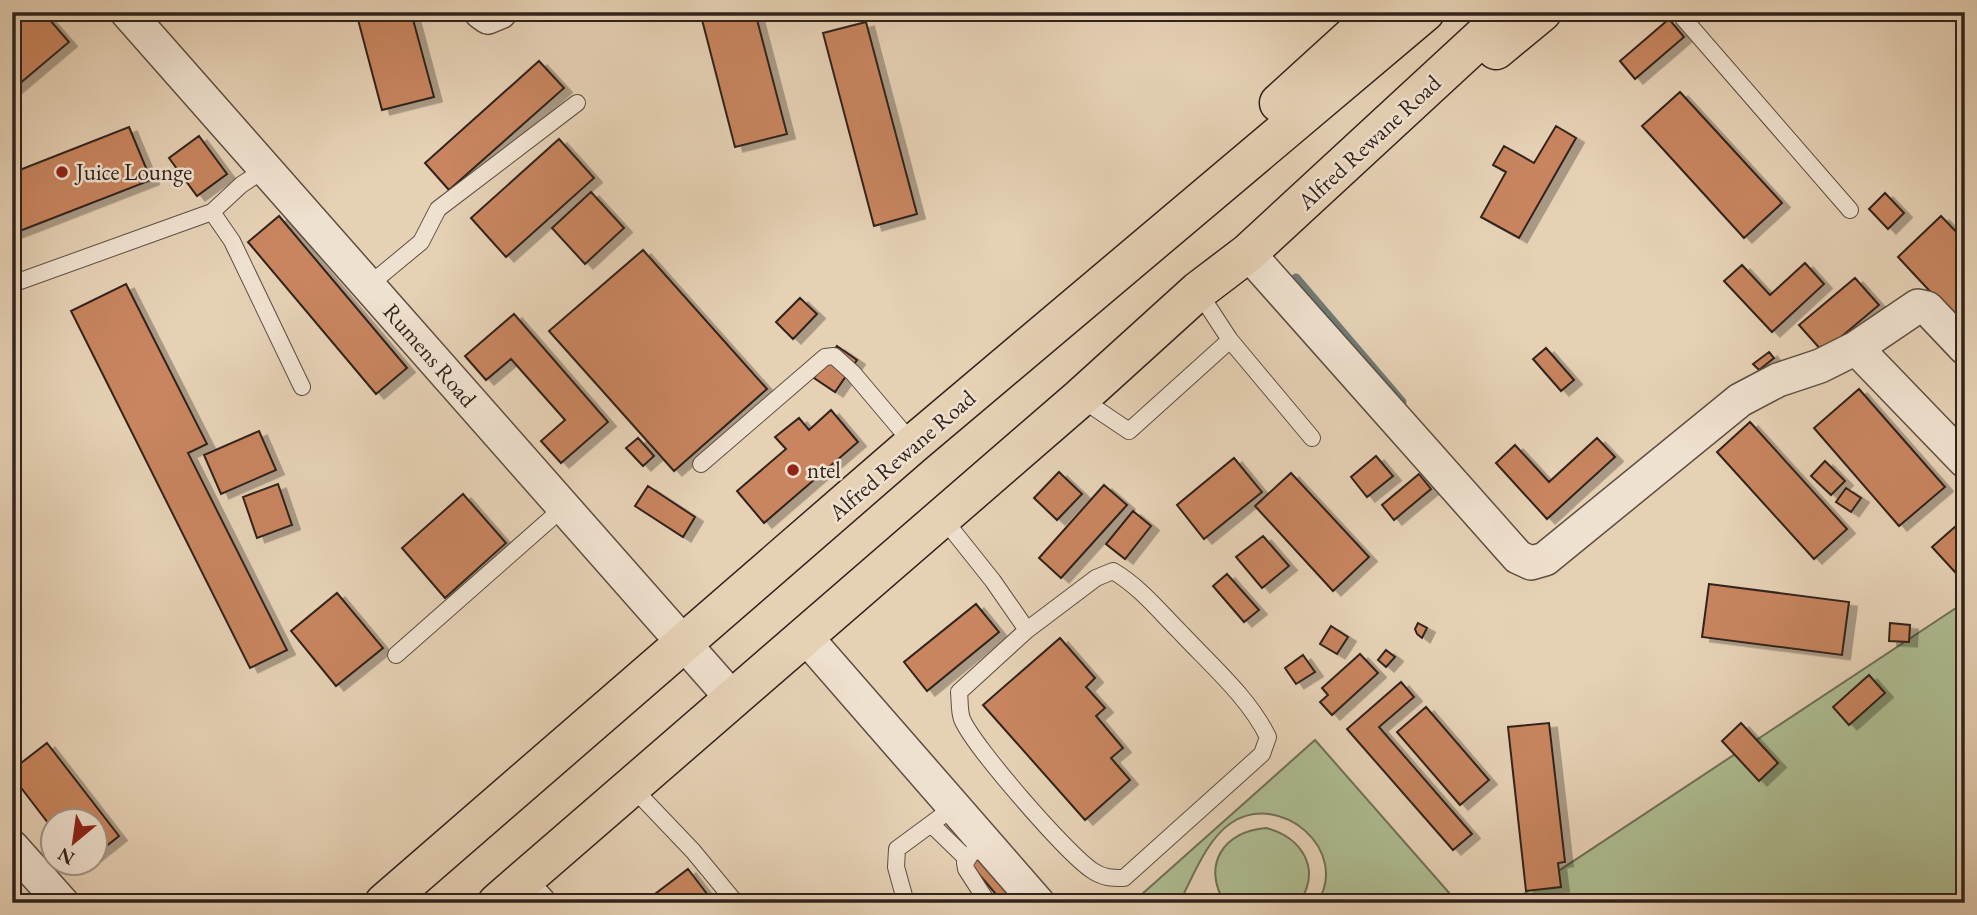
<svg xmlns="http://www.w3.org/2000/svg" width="1977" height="915" viewBox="0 0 1977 915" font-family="'EB Garamond',serif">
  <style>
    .green { fill: #aebd92; stroke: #6f7057; stroke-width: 2 }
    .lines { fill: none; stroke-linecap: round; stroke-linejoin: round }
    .stream { stroke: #6e7b76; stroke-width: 9 }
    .building { fill: #c8855e; stroke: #30231c; stroke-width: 2; filter: url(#shadow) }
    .lane-casing { stroke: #5e4e42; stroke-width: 18 }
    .street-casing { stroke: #5e4e42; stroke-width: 36 }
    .primary-casing { stroke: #30231c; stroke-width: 41 }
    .lane { stroke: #efe1cf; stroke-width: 16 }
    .street { stroke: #efe1cf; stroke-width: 33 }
    .primary { stroke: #e6d1b5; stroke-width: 38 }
    .poi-dot { fill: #8f2418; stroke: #efe1cf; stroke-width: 2.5 }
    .labels { text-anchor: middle; stroke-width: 5; stroke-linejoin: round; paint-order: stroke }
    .street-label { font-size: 23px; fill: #30231c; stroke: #efe1cf }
    .poi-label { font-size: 23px; fill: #30231c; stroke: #efe1cf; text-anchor: start }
  </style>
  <defs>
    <filter id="shadow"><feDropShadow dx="8" dy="4.5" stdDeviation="0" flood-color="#0004"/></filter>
  </defs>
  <rect width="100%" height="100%" fill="#e6d1b5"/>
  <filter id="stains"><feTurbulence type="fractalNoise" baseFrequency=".00286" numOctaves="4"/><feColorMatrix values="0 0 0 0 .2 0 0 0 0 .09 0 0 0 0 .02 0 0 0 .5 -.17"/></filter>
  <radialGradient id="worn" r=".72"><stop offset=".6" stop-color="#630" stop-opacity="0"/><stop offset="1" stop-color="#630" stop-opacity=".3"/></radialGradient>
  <!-- green -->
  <path class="green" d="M1965 602V903H1510Z
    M1315 740 1458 903H1317C1351 851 1281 790 1231 823 1206 840 1193 877 1179 903H1132Z
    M1266 828C1302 837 1322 869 1299 903H1225C1201 865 1224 831 1266 828Z"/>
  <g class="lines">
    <!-- stream -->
    <path class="stream" d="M1296 278 1402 402"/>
  </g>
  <!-- building -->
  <path class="building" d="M12 12H43L69 42 12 90Z
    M356 12H411L434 97 382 110Z
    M700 12H755L787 134 735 147Z
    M1669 19 1684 37 1635 79 1620 61Z
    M866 22 917 214 874 226 823 33Z
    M539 61 564 88 449 190 425 163Z
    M1680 92 1782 203 1744 238 1642 126Z
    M1556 126 1576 138 1519 238 1481 217 1506 172 1493 165 1504 146 1534 163Z
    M129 127 151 180 12 234V173Z
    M199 136 227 174 197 196 169 158Z
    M559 139 594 178 506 257 471 218Z
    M591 192 624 228 585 264 552 228Z
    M1885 193 1904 213 1888 229 1869 209Z
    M279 216 407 368 376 394 248 242Z
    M1941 216 1965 241V329L1898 257Z
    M643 250 767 389 674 471 549 331Z
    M1805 263 1824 284 1772 332 1724 281 1742 265 1770 295Z
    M1855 278 1879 305 1823 352 1799 325Z
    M126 284 207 444 188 453 287 650 250 668 71 311Z
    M800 298 817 314 793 339 776 322Z
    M514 314 608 422 561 463 541 441 565 420 511 359 486 380 465 356Z
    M837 346 857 360 835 392 814 378Z
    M1546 348 1574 380 1561 391 1533 359Z
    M1769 352 1774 358 1759 370 1753 364Z
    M1859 389 1945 487 1899 526 1814 428Z
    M831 410 858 442 764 523 737 491 786 449 775 437 799 418 809 430Z
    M1750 422 1847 529 1814 559 1717 452Z
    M259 431 276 470 221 494 204 455Z
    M638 438 654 456 643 466 626 448Z
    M1597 438 1615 457 1547 519 1496 463 1515 445 1549 482Z
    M1376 456 1393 476 1367 497 1351 477Z
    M1234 458 1262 492 1204 539 1177 505Z
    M1825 461 1845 481 1831 495 1811 476Z
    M1059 472 1082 494 1057 520 1034 498Z
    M1291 473 1369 557 1333 591 1255 506Z
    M1419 474 1431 489 1394 520 1382 505Z
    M278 484 292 525 257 538 243 497Z
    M1104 485 1127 505 1061 578 1039 558Z
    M648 486 695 517 683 537 635 506Z
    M1846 488 1861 498 1851 512 1836 502Z
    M463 494 506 543 445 598 402 548Z
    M1133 511 1151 526 1125 559 1106 544Z
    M1965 518V583L1932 547Z
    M1263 536 1289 566 1262 588 1236 557Z
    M1227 574 1259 610 1244 622 1213 586Z
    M1709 584 1849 602 1842 655 1702 637Z
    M337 593 383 648 336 686 291 631Z
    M976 604 999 632 927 691 904 662Z
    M1418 623 1427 628 1422 638 1417 634 1415 629Z
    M1890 623 1910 625 1909 642 1889 641Z
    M1331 626 1348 637 1337 654 1320 644Z
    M1060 638 1095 678 1086 687 1105 708 1096 716 1123 748 1111 758 1130 780 1085 820 983 705Z
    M1386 650 1395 657 1386 667 1378 660Z
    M1360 654 1378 673 1332 715 1320 702 1328 695 1322 688Z
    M1303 655 1315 672 1296 684 1285 668Z
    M1869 675 1885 693 1849 725 1833 707Z
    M1401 682 1414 697 1379 727 1472 834 1453 850 1347 729Z
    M1426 707 1489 780 1460 805 1397 732Z
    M1549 723 1565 862 1558 863 1561 887 1526 891 1508 727Z
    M1741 723 1778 763 1759 781 1722 741Z
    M47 743 119 836 94 856V820H52V828L12 776V770Z
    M988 851 1017 884 1000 899 971 865Z
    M688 869 714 903H643Z"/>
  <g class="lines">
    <!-- lane casing -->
    <g class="lane-casing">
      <path id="lane" d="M1678 12 1850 210
        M212 212 232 241 302 387
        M12 284 212 212 241 185 265 169
        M369 285 421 242 438 209 577 103
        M1198 291 1230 340 1312 438
        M1080 398 1129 431 1230 340
        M701 464 825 357 834 356 853 373 913 444
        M942 517 993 581 1027 630
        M1113 571C1140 587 1159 611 1181 633 1211 665 1249 698 1268 737L1262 754 1124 878C1111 878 1104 878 1093 871 1068 855 973 746 962 719 959 711 960 700 959 692L1027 630 1096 578Z
        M396 655 564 507
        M631 786 693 851 736 903
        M931 824 966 858
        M986 844 971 854 965 863 966 869 988 903
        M906 903 896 867 897 849 954 807"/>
    </g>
    <!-- street casing -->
    <g class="street-casing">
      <path id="street" d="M127 12 732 698
        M481 12 488 17 500 12
        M1248 253 1518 557 1531 563 1545 559 1740 400 1778 380 1820 366 1856 348 1918 306 1927 308 1965 348
        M1856 348 1965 461
        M805 636 1038 903
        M12 847 62 903
        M520 882 539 903"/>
    </g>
    <!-- primary casing -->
    <g class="primary-casing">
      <path id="primary" d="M1496 50 1542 12
        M1279 103 1379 12
        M384 903 913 444 1425 12
        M497 903 1080 398 1198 291 1248 253 1509 12"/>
    </g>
    <!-- lane -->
    <use href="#lane" class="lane"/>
    <!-- street -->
    <use href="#street" class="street"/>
    <!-- primary -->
    <use href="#primary" class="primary"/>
  </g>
  <!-- markers -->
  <g class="poi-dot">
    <circle cx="62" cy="172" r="7"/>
    <circle cx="793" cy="470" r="7"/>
  </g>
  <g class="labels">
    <!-- street labels -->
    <g class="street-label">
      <text transform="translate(1369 142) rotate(-43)" y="8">Alfred Rewane Road</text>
      <text transform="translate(430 355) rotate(49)" y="8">Rumens Road</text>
      <text transform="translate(902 455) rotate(-41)" y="8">Alfred Rewane Road</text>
    </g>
    <!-- poi labels -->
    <g class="poi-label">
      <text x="76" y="180">Juice Lounge</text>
      <text x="807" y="478">ntel</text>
    </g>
  </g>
  <!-- margin -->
  <rect width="1977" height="915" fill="none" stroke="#e6d1b5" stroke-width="42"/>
  <rect x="14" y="14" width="1949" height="887" fill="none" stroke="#30231c" stroke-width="3.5"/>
  <rect x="21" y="21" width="1935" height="873" fill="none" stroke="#30231c" stroke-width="2"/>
  <!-- north arrow -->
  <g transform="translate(74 842) rotate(209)"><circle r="33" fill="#efe1cf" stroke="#a39587" stroke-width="2"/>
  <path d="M0-5L12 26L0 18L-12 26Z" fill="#8f2418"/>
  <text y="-10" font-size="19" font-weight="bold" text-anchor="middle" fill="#30231c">N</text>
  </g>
  <rect width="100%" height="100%" filter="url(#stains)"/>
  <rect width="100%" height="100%" fill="url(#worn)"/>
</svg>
